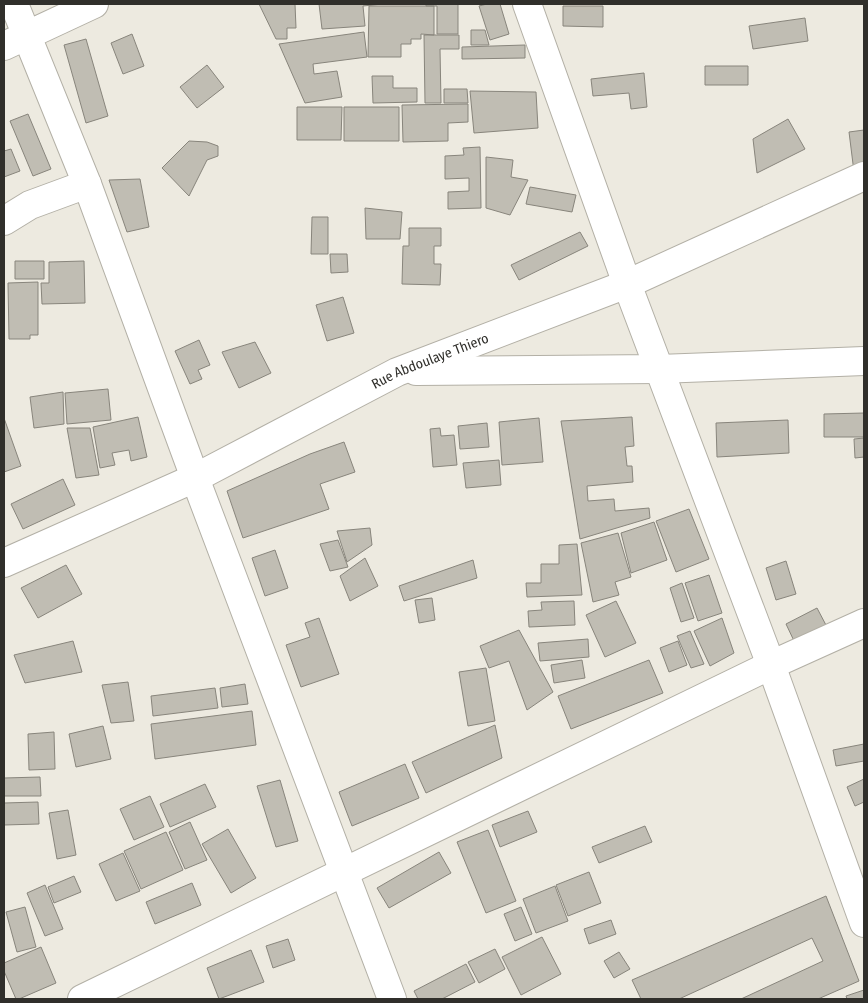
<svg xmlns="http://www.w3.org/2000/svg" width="868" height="1003" viewBox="0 0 868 1003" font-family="'Fira Sans Condensed',sans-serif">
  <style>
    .building { fill: #c0bdb3; stroke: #88857c }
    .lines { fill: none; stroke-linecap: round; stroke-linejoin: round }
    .minor-casing { stroke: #b3b0a6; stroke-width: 30 }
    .minor { stroke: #fff; stroke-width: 28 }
    .labels { text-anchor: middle; stroke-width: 5; stroke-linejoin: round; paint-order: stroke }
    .street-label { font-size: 14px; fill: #302f2b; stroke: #fbf7ed }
  </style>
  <rect width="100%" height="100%" fill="#edeae0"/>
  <!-- building -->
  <path class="building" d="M259 4H295L296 28H287V39H276Z
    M319 4H383L363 6 365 26 322 29Z
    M426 4H458V34H437V6H426Z
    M487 4H500L509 34 490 40 479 6Z
    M369 6H434V35L421 34V39H411V44H401V57H368Z
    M563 6H603V27L563 26Z
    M805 18 808 41 753 49 749 26Z
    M471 30H485L489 45H471Z
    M364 32 367 57 313 64 314 74 337 71 342 97 305 103 279 44Z
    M132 34 144 66 123 74 111 43Z
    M424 35H459V49H440L441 103H425Z
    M86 39 108 116 86 123 64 45Z
    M525 45V58L462 59V47Z
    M207 65 224 87 197 108 180 87Z
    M705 66H748V85H705Z
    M644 73 647 107 631 109 629 93 593 96 591 79Z
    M372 76H393V88H417V102L373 103Z
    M444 89H467L468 103H444Z
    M470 91 536 92 538 128 474 133Z
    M468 104V122L448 123V141L403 142 402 105Z
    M297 107H342L341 140H297Z
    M344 107H399V141H344Z
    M28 114 51 169 33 176 10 121Z
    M788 119 805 149 757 173 753 139Z
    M864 130V171L854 172 849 132Z
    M189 141 207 142 218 146V156L207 160 189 196 162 168Z
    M480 147 481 208 448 209V192L469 191V178L445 179V156L464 155 463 148Z
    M11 149 20 171 4 177V151Z
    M486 157 513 160 511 177 528 180 510 215 486 208Z
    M140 179 149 227 127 232 109 180Z
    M530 187 576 195 572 212 526 204Z
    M365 208 402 212 400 239H366Z
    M312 217H328V254H311Z
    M409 228H441V246H434V264H441L440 285 402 284 403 246H409Z
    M580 232 588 246 519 280 511 265Z
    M330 254H347L348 272 331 273Z
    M15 261H44V279H15Z
    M84 261 85 303 42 304 41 283H49V262Z
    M38 282V335H30V339H9L8 283Z
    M343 297 354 333 327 341 316 305Z
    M199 340 210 365 198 370 202 379 190 384 175 351Z
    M255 342 271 373 239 388 222 352Z
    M108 389 111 420 67 424 65 393Z
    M63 392 64 424 34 428 30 397Z
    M864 413V437H824V414Z
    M138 417 147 457 131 461 129 450 112 453 115 465 100 468 93 427Z
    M632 417 634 446 625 447 627 466H632L633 482 587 486 588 501 614 499 615 511 649 508 650 518 580 539 561 421Z
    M4 418 21 466 4 472Z
    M539 418 543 462 502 465 499 422Z
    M788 420 789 453 717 457 716 423Z
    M487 423 489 447 460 449 458 426Z
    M67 428H90L99 475 76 478Z
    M440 428 441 436 454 435 457 465 433 467 430 429Z
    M864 438V457L855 458 854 439Z
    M344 442 355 472 320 484 329 509 243 538 227 491 310 454Z
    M499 460 501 485 466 488 463 463Z
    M63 479 75 505 23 529 11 504Z
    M689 509 709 559 676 572 656 521Z
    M654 522 667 560 631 573 621 533Z
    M370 528 372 545 347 562 337 531Z
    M618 533 631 577 615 582 619 595 593 602 581 543Z
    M338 540 348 567 330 571 320 544Z
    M577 544 582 595 527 597 526 583H541V564H559V545Z
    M275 550 288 588 265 596 252 558Z
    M365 558 378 586 350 601 340 576Z
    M473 560 477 578 404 601 399 586Z
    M786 561 796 594 776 600 766 568Z
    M66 565 82 594 38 618 21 588Z
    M709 575 722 613 698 621 685 583Z
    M682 583 694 618 681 622 670 588Z
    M432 598 435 620 419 623 415 600Z
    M574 601 575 625 529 627 528 611 542 610 541 602Z
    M616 601 636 643 605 657 586 615Z
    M817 608 827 627 795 643 786 624Z
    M319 618 339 674 301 687 286 645 310 637 305 623Z
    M722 618 734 653 710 666 694 631Z
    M519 630 553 692 527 710 509 661 489 668 480 646Z
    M690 631 704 664 691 668 677 636Z
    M588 639 589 657 540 661 538 643Z
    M73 641 82 672 25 683 14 655Z
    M678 641 687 665 669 672 660 648Z
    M582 660 585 678 554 683 551 665Z
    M649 660 663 693 571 729 558 696Z
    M486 668 495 721 468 726 459 672Z
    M128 682 134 721 111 723 102 685Z
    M245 684 248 704 222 707 220 688Z
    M215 688 218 708 153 716 151 696Z
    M252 711 256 745 155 759 151 724Z
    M495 725 502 758 426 793 412 762Z
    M103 726 111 759 76 767 69 734Z
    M54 732 55 769 29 770 28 734Z
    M864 744V761L836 766 833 750Z
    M405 764 419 798 352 826 339 792Z
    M40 777 41 796H4V778Z
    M864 779V802L855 806 847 787Z
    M280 780 298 841 276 847 257 786Z
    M205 784 216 807 170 827 160 804Z
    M150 796 164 827 134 840 120 809Z
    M38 802 39 824 4 825V803Z
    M68 810 76 855 57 859 49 813Z
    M528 811 537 832 500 847 492 825Z
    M190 822 207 860 185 869 169 832Z
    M645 826 652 842 599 863 592 847Z
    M228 829 256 878 231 893 202 844Z
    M488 830 516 901 486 913 457 842Z
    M166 832 183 870 141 889 124 851Z
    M439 852 451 873 389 908 377 888Z
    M123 853 140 891 116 901 99 864Z
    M589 872 601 903 568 916 556 885Z
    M74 876 81 892 54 903 48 887Z
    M192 883 201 905 155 924 146 902Z
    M45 885 63 929 45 936 27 893Z
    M555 886 568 921 536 933 523 899Z
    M826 896 859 981 818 999H741L823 961 812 938 679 999H641L632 980Z
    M25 907 36 947 17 952 6 912Z
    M521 907 532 934 515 941 504 914Z
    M611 920 616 934 589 944 584 929Z
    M542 937 561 974 521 995 502 957Z
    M288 939 295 960 273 968 266 946Z
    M41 947 56 983 19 999H16L4 971V963Z
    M495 949 505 969 479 983 468 962Z
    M251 950 264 982 219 999 207 968Z
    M619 952 630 969 614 978 604 961Z
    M466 964 475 982 442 999H418L414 991Z
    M864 990V999H847L846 996Z"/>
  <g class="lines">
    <!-- minor casing -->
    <g class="minor-casing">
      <g id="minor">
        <path d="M14 4 87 184 195 478 392 999"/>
        <path d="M527 4 627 284 771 665 864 923"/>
        <path d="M4 46 94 4"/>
        <path d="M4 221 30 205 87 184"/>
        <path d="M416 371 659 369 864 361"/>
        <path id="s1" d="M4 563 195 478 397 372 627 284 864 176"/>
        <path d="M82 999 771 665 864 623"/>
      </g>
    </g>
    <!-- minor -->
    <use href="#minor" class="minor"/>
  </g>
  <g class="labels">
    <!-- street labels -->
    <g class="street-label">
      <text dy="5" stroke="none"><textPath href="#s1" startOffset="472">Rue Abdoulaye Thiero</textPath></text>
    </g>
  </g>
  <!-- border -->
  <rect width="868" height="1003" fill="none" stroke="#302f2b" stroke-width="10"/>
</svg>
